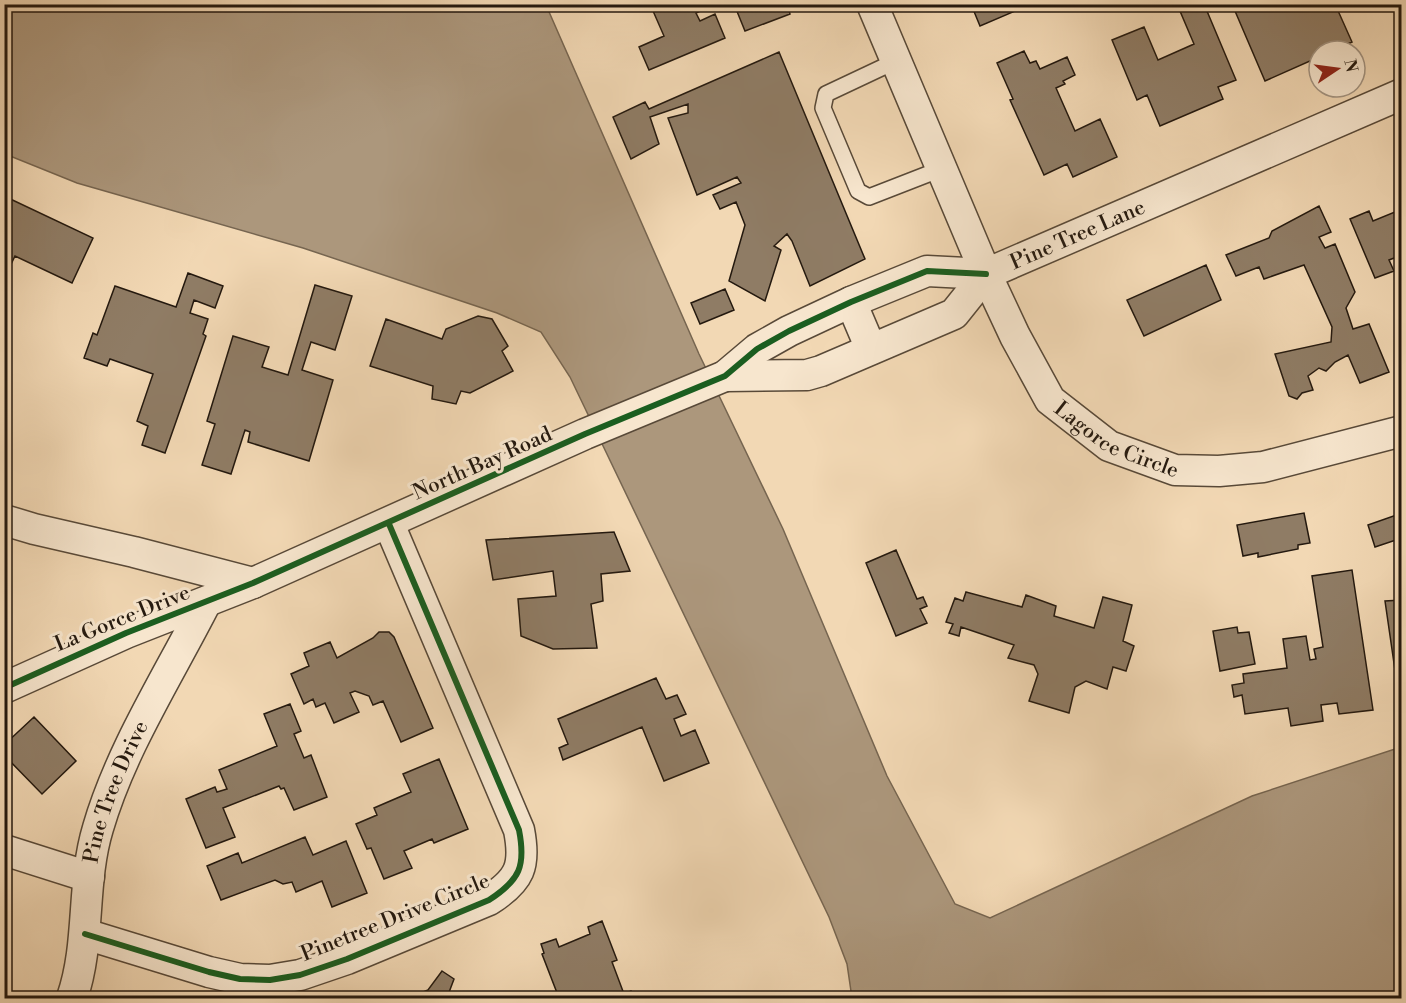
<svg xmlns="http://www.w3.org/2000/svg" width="1406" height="1003" viewBox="0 0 1406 1003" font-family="'Libre Bodoni',serif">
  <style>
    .water { fill: #ac977c; stroke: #766550; stroke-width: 1.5 }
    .building { fill: #8f7c65; stroke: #24190f; stroke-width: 1.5 }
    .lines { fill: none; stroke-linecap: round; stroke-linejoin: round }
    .service-casing { stroke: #584938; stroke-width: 18 }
    .minor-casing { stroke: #584938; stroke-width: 33 }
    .service { stroke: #f7e6ce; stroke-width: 15 }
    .minor { stroke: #f7e6ce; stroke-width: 30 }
    .cycleway-casing { stroke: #f7e6ce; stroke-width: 10 }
    .cycleway { stroke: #1b5e20; stroke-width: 6 }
    .labels { text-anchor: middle; stroke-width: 6; stroke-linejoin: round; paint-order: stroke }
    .street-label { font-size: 21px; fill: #24190f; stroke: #f7e6ce }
  </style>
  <rect width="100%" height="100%" fill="#f2d8b4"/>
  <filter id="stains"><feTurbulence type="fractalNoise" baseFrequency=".00333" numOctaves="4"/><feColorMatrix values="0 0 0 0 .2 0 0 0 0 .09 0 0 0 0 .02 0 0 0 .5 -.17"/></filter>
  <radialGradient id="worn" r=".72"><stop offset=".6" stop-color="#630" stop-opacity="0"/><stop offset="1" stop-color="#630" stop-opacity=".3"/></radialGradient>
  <!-- water -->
  <path class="water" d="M4 5H546L699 354 783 529 887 776 955 904 990 918 1252 796 1401 747V998H852L847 964 829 917 570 377 541 332 497 313 303 248 77 183 5 154Z"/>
  <!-- building -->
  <path class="building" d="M650 4H715L696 13 700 21 715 14 725 38 649 70 639 47 664 36Z
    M734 4H787L790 14 745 31Z
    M966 4H1021L1022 8 980 26 973 9 969 11Z
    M1195 4H1204L1236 80 1218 87 1223 99 1160 126 1147 95 1137 100 1112 40 1144 27 1158 60 1194 44 1180 11Z
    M1232 4H1335L1352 42 1332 51H1319V57L1265 81Z
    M1024 51 1030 63 1036 61 1040 69 1067 57 1075 75 1063 81 1065 84 1056 88 1075 131 1100 119 1117 157 1073 177 1067 164 1044 175 1010 100 1013 99 997 63Z
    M779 52 865 259 810 286 792 241 787 234 774 246 781 250 765 301 729 281 745 225 736 202 720 209 713 195 741 183 737 177 697 195 668 118 688 113V104L650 117 659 144 631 159 613 117 645 102 649 109Z
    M4 196 93 238 72 283 15 256 4 279Z
    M1319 206 1331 232 1319 237 1325 248 1335 244 1355 292 1346 308 1353 329 1369 324 1389 372 1360 383 1348 355 1335 362 1326 371 1319 368 1308 376 1313 390 1302 393 1297 399 1289 396 1275 354 1331 342 1332 327 1304 265 1264 279 1259 267 1236 276 1226 255 1269 238 1272 231Z
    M1402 209V255L1389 260 1394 271 1375 278 1350 219 1369 211 1373 221Z
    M1206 265 1221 300 1144 336 1127 300Z
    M188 273 223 286 215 308 194 300 190 313 208 319 203 334 206 336 165 453 142 445 148 426 137 421 153 374 110 359 107 366 84 358 93 333 97 335 115 286 176 307Z
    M315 285 352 296 335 350 311 342 302 370 333 380 309 461 248 442 250 432 245 430 231 474 202 465 215 424 207 421 233 336 269 347 262 367 288 375Z
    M725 289 734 310 700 324 691 303Z
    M478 316 492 319 508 346 502 351 513 371 470 393 461 391 456 404 432 399 433 386 370 366 386 319 442 339 446 329Z
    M1304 513 1310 543 1298 545V549L1258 557V553L1243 556 1237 525Z
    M1402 513V538L1375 547 1368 525Z
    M614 532 630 571 601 574 603 601 591 604 597 648 553 649 521 636 518 599 556 596 553 571 493 580 486 540Z
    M896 550 917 599 923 597 927 606 920 609 927 623 896 636 866 563Z
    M1352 570 1373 710 1339 714 1337 703 1321 705 1323 721 1291 726 1288 708 1245 714 1242 695 1234 697 1232 685 1244 683 1243 674 1287 668 1283 639 1306 636 1310 660 1316 659 1314 649 1323 647 1312 576Z
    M966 592 1022 607 1026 595 1056 606 1054 616 1094 628 1103 597 1132 605 1123 641 1134 646 1126 671 1113 667 1107 689 1086 681 1075 687 1069 713 1029 701 1038 674 1034 665 1008 658 1014 645 961 627 959 636 949 633 953 624 946 622 955 598 963 601Z
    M1402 600V691H1398L1385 601Z
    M1237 627 1238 633 1249 632 1255 664 1220 671 1213 631Z
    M379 632H389L394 637 433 728 401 742 383 701 373 705 369 696 355 691 350 693 359 712 334 723 325 703 316 707 313 699 304 704 291 674 309 666 304 653 330 642 337 658 373 638Z
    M656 678 666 699 677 695 686 714 674 719 681 736 695 730 709 763 664 781 642 727 563 760 559 748 568 744 558 719Z
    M290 704 301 731 294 734 304 758 311 755 327 797 294 810 284 788 281 789 279 786 223 808 235 837 206 848 186 799 215 787 217 792 227 789 219 770 277 746 264 714Z
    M34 717 76 761 42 794 4 755V745Z
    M439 759 468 829 434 843 432 839 404 851 412 868 384 879 371 848 367 849 356 824 377 815 374 808 411 792 403 774Z
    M305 837 313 855 346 841 367 893 332 907 322 881 296 892 292 882 283 884 275 880 221 900 207 866 238 853 242 863Z
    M602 921 617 960 612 962 624 994 631 991 634 998H559L542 954 544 953 541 944 556 939 559 947 590 934 588 927Z
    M442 971 454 979 448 995 444 998H409L428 990Z"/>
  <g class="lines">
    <!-- service casing -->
    <g class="service-casing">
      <path id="service" d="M896 61 826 94 823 108 858 191 869 197 941 169"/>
    </g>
    <!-- minor casing -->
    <g class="minor-casing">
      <g id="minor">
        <path id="s1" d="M872 4 986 274 1015 336 1050 400 1109 446 1175 470 1219 471 1263 467 1402 431"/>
        <path d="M851 302 871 349"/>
        <path id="s2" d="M725 376 807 375 821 371 954 314 986 274 1402 94"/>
        <path d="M4 520 34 529 134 552 253 583"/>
        <path d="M4 688 126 633 253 583 585 434 725 376 757 349 789 331 851 302 927 271 986 274"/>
        <path d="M4 850 89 877"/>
        <path d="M85 934 209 972 240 979 270 980 300 975 347 959 489 900C520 880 526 866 519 830L389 524"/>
        <path id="s3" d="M72 998C91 943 81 884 98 828 121 749 169 675 206 602"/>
      </g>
    </g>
    <!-- service -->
    <use href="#service" class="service"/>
    <!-- minor -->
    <use href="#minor" class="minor"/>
    <!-- cycleway casing -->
    <g class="cycleway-casing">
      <path id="cycleway" d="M4 688 126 633 253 583 585 434 725 376 757 349 789 331 851 302 927 271 986 274
        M85 934 209 972 240 979 270 980 300 975 347 959 489 900C520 880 526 866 519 830L389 524"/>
    </g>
    <!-- cycleway -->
    <use href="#cycleway" class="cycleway"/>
  </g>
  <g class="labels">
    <!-- street labels -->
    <g class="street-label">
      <text dy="7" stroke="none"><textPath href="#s2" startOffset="392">Pine Tree Lane</textPath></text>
      <text dy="7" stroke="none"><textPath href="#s1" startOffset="513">Lagorce Circle</textPath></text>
      <text transform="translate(482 463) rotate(-24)" y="7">North Bay Road</text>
      <text transform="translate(122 618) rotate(-22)" y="7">La Gorce Drive</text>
      <text dy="7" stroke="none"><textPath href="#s3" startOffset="212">Pine Tree Drive</textPath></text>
      <text transform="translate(395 917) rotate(-22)" y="7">Pinetree Drive Circle</text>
    </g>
  </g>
  <!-- margin -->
  <rect width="1406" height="1003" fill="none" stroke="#f2d8b4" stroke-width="24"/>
  <rect x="6" y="6" width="1394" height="991" fill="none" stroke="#24190f" stroke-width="3"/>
  <rect x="12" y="12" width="1382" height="979" fill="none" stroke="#24190f" stroke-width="1.5"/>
  <!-- north arrow -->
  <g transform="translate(1337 69) rotate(77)"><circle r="28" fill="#f7e6ce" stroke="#a39482" stroke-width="1.5"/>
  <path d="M0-4.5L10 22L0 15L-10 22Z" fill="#8f2418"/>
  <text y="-9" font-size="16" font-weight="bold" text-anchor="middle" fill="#24190f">N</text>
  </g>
  <rect width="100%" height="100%" filter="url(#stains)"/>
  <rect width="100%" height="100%" fill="url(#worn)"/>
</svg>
